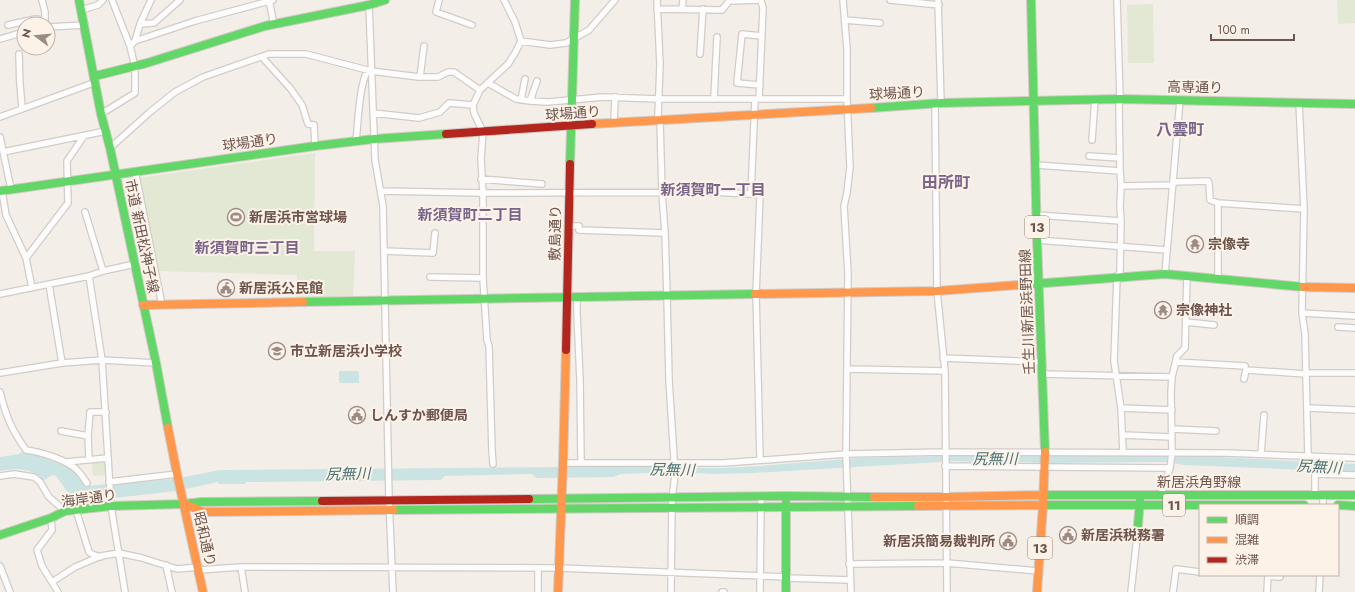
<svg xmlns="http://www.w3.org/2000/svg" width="1355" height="592" viewBox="0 0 1355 592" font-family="Jost,'Noto Sans JP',sans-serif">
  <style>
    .green { fill: #e2e8d4 }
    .water { fill: #cbe3e2 }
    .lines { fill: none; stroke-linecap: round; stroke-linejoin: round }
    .street-casing { stroke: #d3cbc6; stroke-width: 8 }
    .fast-casing { stroke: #d2cac5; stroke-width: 10 }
    .slow-casing { stroke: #d2cac5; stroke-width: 10 }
    .jam-casing { stroke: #d2cac5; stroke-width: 10 }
    .street { stroke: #fdfcfc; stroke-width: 5.5 }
    .fast { stroke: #63d668; stroke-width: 8 }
    .slow { stroke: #ff974d; stroke-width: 8 }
    .jam { stroke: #b3261e; stroke-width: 8 }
    .labels { text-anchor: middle; stroke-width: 4; stroke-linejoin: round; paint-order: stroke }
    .shield { fill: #fcf2e8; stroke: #98837b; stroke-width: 1 }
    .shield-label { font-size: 13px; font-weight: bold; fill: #6d544c }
    .street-label { font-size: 14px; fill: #6d544c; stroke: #fcf2e8 }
    .poi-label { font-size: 14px; font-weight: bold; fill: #6d544c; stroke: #fcf2e8; text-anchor: start }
    .neighbourhood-label { font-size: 15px; font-weight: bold; fill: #79658a; stroke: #fcf2e8 }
    .water-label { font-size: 15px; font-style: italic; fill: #467577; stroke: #fcf2e8 }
    .quarter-label { font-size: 16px; font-weight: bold; fill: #79658a; stroke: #fcf2e8 }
  </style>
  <rect width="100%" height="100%" fill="#f4eee8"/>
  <!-- green -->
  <path class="green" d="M1337 0H1355V23L1338 24Z
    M1153 4 1154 63H1128L1127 5Z
    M315 153 314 251H355L353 298 296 300 297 275 157 271 138 178Z
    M92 461H105L106 475 93 476Z"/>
  <!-- water -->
  <path class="water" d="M339 371H359V383H339Z
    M22 452 35 454 72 469 85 486 174 479 220 470 664 466 668 469H682L690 468H723L760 466 858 458 947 456 1178 455 1355 464V472L1184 465 1167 462 1039 463C1012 461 984 463 957 461L752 473 712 474 696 473 694 474 672 475 669 472 621 474 613 477 536 478 532 474 444 476 441 480 246 482 245 484H218V482L176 491 79 502 69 494 56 476 52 475 43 481 40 479 41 477C28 468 15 468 0 471V457L19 454Z"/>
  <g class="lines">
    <!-- street casing -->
    <g class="street-casing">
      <path id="street" d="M42 0 45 12V23
        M112 0 130 46
        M269 0 274 25
        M439 0 436 12 472 25
        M657 0 660 64 658 116 660 121 662 193 665 233 667 296 669 380 675 475 672 498 671 592
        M843 0 847 49V99
        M890 0 939 5
        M938 0 941 103
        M1117 0 1120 99 1119 106 1120 171 1121 186 1120 206 1121 221 1120 272 1117 277 1114 361 1121 408 1123 452
        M761 1 763 8 759 99H847L850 167 847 193 844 206 848 274 846 454 851 592
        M369 5 375 160 383 206 389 500 393 592
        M657 9 722 10 729 1 761 0
        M682 9 683 0
        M81 10 98 5 103 0
        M845 20 880 23
        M140 24 151 0
        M8 25 35 19 45 20
        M48 27 85 25
        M0 39 24 32
        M135 41 195 21 273 0
        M521 41 550 45 566 43 589 30 615 0
        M19 54C19 73 20 90 22 108
        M700 54 703 9
        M262 57 290 88 302 105 308 124 314 125 315 146
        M420 77 424 46
        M488 83 516 99 530 101 537 81
        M760 85 737 83 742 34 762 36
        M714 98 717 37
        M759 99H755L751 194 760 195 756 294 760 459
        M521 100 525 79
        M530 101 548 102 603 97 658 99H755
        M1299 102 1304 209 1302 313 1305 334 1308 456
        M935 104 937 291 945 371 947 592
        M373 113 419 118 440 112 449 103 473 105
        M101 114 135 93V67L130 46 135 41 140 24 154 23 180 0
        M0 117 96 82
        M614 123 615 97
        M0 137 11 189
        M1092 140 1095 99
        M356 141C358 124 359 84 368 70
        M110 148 150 112 175 92 203 77 269 54H306L371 71 419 77H438L448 72H454L480 90
        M3 152 106 131
        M1089 156 1120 158
        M1036 165 1120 171
        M135 171 162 305
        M481 179 542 184
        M1173 182 1208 181 1209 183 1210 200 1218 203 1304 209
        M1121 186 1173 185
        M2 191 6 215 26 258 32 288
        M381 191 483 193 710 192 751 194
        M1218 203V279
        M85 212 103 271
        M1037 215 1121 221
        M568 226H579V230L665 233
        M1037 240 1167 250
        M384 251 433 253 435 233
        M26 258 68 203 67 161 84 136
        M1165 274 1180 100
        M89 276 103 271 135 264
        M430 277 483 278
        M49 284 62 363
        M0 294 89 276 102 360 111 506 125 592
        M577 297V314L580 380 581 463
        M1302 313 1355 316
        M1186 322 1214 325
        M1338 327 1355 328
        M943 358 1042 362
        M1176 362 1245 366
        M848 369 945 371
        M0 373 62 363 102 360 156 363
        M1306 373H1355
        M1042 374 1172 377
        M1244 379 1246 370 1306 374
        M0 392C6 416 11 429 26 450 41 452 68 460 78 471 81 474 84 479 87 483
        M1121 408 1172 410
        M1307 408 1355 410
        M1172 429 1216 431
        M61 431 88 436 90 412H106
        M1122 435 1172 437
        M88 436 89 460
        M1261 454 1264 415
        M66 462 108 458
        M563 463H723L846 454 945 452 1226 453 1355 458
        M493 464 492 451 489 346 487 340 483 278V193L481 159 483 132 474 113 473 105 480 90 508 64 515 53 521 41 515 22 504 0
        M945 466 1170 468
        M1315 474V495
        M1316 474 1355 475
        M0 476 14 474 34 477 40 482 49 497 65 511
        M109 482 177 474
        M1161 494 1170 468 1172 453 1171 393 1172 377 1177 356 1185 348 1187 275
        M1323 495V505
        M76 510 89 552 92 554 100 557
        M51 518 52 530 37 550 42 566 58 592
        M849 564 947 563 1038 571
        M166 565 172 592
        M0 566 10 592
        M241 567 245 592
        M199 570 241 567 559 568 787 577
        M1268 576 1280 577V575
        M787 578 850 580
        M52 582 75 567 101 556 119 553 142 558 177 569 199 567
        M538 592V568
        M722 592H724
        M760 592 761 497
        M1131 592 1137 537
        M1173 592 1176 569 1200 572
        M1267 592 1268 575
        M1319 592 1320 575"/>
    </g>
    <!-- fast casing -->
    <g class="fast-casing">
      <path id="fast" d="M79 0 101 114 110 148 156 363 168 428
        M1031 0 1037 240 1045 452
        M95 76 147 63 265 26 369 5 385 0
        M871 108 941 103 1120 99 1355 104
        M570 164 575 0
        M0 191 315 146 374 139 446 134
        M1019 285 1165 274 1303 287
        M303 302 755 294
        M1044 495H1355
        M529 499 786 496 874 497
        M786 503V592
        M1043 505H1304
        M1338 505 1355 506
        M393 510 918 506
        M0 535 51 518 65 511 111 506 184 504 201 502 322 501
        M1137 537 1140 500"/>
    </g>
    <!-- slow casing -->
    <g class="slow-casing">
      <path id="slow" d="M592 124 871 108
        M1303 287 1355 288
        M755 294 937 291 1019 285
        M143 305 303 302
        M168 428 177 474 203 592
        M874 497H947L1044 495
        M185 504 203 512 393 510
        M918 506 1043 505
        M558 592 563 463 566 350
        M1037 592 1043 505 1045 452"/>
    </g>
    <!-- jam casing -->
    <g class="jam-casing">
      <path id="jam" d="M446 134 592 124
        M566 350 570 164
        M322 501 529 499"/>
    </g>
    <!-- street -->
    <use href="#street" class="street"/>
    <!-- fast -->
    <use href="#fast" class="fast"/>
    <!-- slow -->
    <use href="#slow" class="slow"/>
    <!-- jam -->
    <use href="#jam" class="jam"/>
  </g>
  <!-- icons -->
  <defs>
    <g id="stadium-ring" transform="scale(0.9)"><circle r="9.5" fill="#fcf2e8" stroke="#9c8a83" stroke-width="1.5"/><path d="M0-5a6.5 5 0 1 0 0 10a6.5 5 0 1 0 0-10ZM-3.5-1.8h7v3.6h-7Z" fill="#9c8a83"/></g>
    <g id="temple-ring" transform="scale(0.9)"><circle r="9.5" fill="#fcf2e8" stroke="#9c8a83" stroke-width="1.5"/><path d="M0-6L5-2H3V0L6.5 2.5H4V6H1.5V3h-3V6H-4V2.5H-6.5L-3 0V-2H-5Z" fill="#9c8a83"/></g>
    <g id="civic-ring" transform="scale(0.9)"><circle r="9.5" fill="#fcf2e8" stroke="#9c8a83" stroke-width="1.5"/><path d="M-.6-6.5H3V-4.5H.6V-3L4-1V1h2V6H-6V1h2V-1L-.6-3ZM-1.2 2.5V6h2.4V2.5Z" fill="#9c8a83"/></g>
    <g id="school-ring" transform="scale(0.9)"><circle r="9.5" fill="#fcf2e8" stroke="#9c8a83" stroke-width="1.5"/><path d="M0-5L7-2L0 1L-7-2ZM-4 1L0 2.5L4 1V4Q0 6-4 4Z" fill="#9c8a83"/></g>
  </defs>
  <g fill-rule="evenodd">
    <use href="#stadium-ring" x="236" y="217"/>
    <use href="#temple-ring" x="1195" y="244"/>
    <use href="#civic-ring" x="226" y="288"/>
    <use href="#temple-ring" x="1163" y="310"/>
    <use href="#school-ring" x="277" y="351"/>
    <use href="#civic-ring" x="357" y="415"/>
    <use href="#civic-ring" x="1068" y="535"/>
    <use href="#civic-ring" x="1008" y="541"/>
  </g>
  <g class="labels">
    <!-- shield labels -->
    <g class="shield">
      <rect x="1025" y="216" width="24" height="22" rx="3"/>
      <rect x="1163" y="494" width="22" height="22" rx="3"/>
      <rect x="1028" y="537" width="24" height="22" rx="3"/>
    </g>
    <g class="shield-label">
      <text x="1037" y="232">13</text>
      <text x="1174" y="510">11</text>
      <text x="1040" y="553">13</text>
    </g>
    <!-- street labels -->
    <g class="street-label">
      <text transform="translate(1195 87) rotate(1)" y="5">高専通り</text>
      <text transform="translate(897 93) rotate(-3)" y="5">球場通り</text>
      <text transform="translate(573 113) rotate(-4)" y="5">球場通り</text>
      <text transform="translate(250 142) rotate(-8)" y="5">球場通り</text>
      <text transform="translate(555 233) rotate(-89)" y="5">敷島通り</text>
      <text transform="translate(142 236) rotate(78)" y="5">市道 新田松神子線</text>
      <text transform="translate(1027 312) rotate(-92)" y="5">壬生川新居浜野田線</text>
      <text x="1199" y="487">新居浜角野線</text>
      <text transform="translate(89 498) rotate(-8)" y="5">海岸通り</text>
      <text transform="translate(205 539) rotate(77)" y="5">昭和通り</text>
    </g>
    <!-- poi labels -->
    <g class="poi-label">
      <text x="249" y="222">新居浜市営球場</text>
      <text x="1208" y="249">宗像寺</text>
      <text x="239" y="293">新居浜公民館</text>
      <text x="1176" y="315">宗像神社</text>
      <text x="290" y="356">市立新居浜小学校</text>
      <text x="370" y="420">しんすか郵便局</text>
      <text x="1081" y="540">新居浜税務署</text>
      <text x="995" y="546" text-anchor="end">新居浜簡易裁判所</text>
    </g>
    <!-- neighbourhood labels -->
    <g class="neighbourhood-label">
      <text x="713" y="195">新須賀町一丁目</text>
      <text x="470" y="220">新須賀町二丁目</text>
      <text x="247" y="253">新須賀町三丁目</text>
    </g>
    <!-- water labels -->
    <g class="water-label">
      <text x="995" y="464">尻無川</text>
      <text transform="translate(1319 467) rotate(3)" y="5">尻無川</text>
      <text transform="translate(672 470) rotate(1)" y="5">尻無川</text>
      <text transform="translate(348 474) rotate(-1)" y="5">尻無川</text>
    </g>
    <!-- quarter labels -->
    <g class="quarter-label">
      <text x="1180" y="135">八雲町</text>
      <text x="946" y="188">田所町</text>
    </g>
  </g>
  <!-- legend -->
  <rect x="1199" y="504" width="140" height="72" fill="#fcf2e8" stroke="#c3b3aa"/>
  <rect x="1207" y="517" width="20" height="6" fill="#63d668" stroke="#c3b3aa"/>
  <text x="1235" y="524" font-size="12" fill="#6d544c">順調</text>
  <rect x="1207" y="537" width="20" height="6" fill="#ff974d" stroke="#c3b3aa"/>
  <text x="1235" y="544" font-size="12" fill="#6d544c">混雑</text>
  <rect x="1207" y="557" width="20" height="6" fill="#b3261e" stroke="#c3b3aa"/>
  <text x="1235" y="564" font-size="12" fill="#6d544c">渋滞</text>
  <!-- north arrow -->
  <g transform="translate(36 36) rotate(286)"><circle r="19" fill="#fcf2e8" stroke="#c3b3aa"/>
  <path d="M0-3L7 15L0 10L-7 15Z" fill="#9c8a83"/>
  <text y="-6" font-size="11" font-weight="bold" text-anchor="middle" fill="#6d544c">N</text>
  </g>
  <!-- scale -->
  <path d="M1211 34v6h83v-6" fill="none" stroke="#6d544c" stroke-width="2"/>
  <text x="1217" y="34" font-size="12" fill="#6d544c" stroke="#fcf2e8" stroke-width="3" paint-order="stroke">100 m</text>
</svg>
